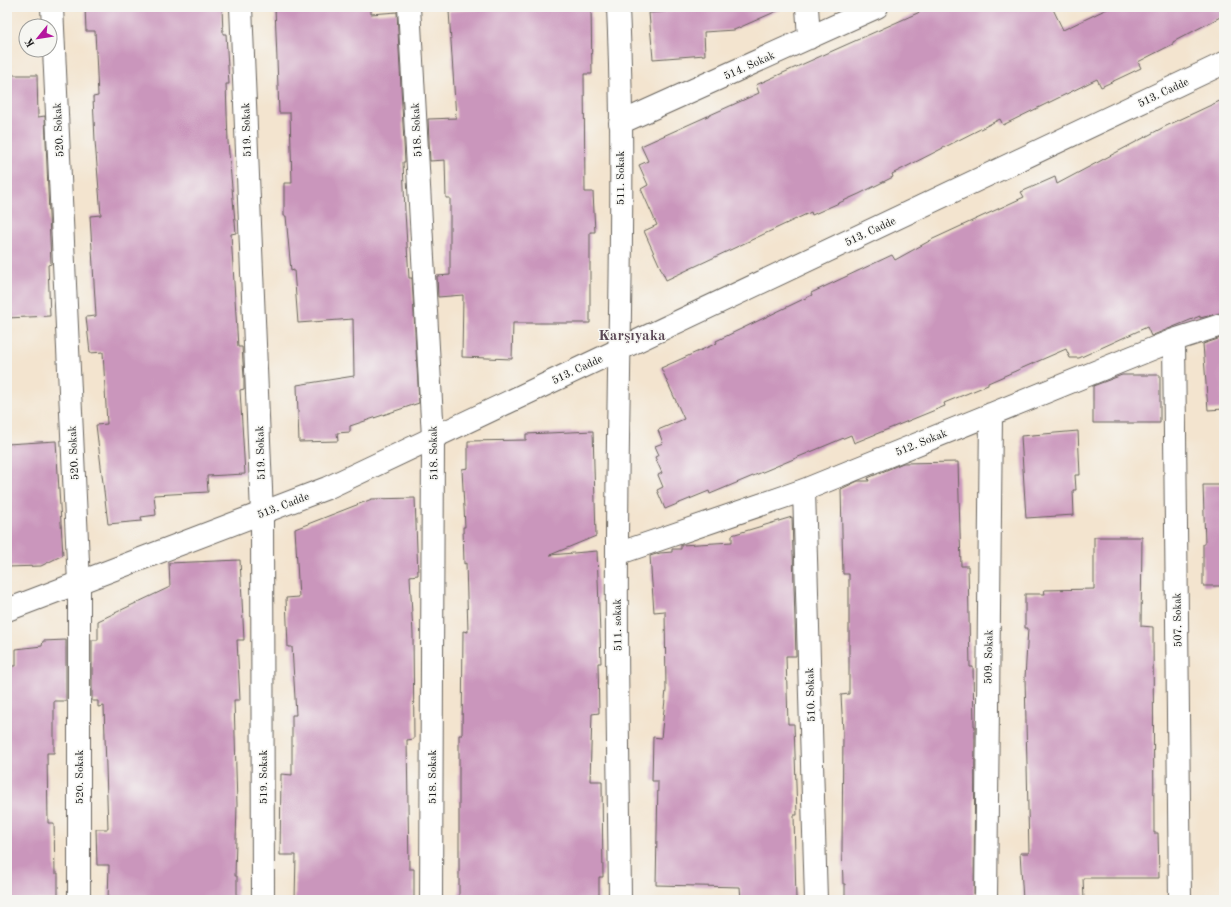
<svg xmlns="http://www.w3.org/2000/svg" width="1231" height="907" viewBox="0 0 1231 907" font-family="'Old Standard TT',serif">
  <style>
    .building { fill: #ca96bc }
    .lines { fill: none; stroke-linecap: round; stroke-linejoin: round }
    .minor-casing { stroke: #67625b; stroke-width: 24 }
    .tertiary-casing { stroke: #67625b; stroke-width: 24 }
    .minor { stroke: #fff; stroke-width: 22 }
    .tertiary { stroke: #fff; stroke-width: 22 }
    .labels { text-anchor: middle; stroke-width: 3; stroke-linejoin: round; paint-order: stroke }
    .street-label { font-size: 11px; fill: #1c1c1c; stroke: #f6f6f2 }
    .district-label { font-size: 15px; font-weight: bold; fill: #594754; stroke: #f6f6f2 }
  </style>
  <rect width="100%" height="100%" fill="#f6f6f2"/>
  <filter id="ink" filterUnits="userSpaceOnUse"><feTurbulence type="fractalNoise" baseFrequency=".025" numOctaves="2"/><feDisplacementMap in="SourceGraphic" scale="8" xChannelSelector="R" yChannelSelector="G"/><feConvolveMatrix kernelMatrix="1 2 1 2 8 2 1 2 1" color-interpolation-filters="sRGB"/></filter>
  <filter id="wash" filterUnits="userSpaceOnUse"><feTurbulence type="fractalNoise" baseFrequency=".012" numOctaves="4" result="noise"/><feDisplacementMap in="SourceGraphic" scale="16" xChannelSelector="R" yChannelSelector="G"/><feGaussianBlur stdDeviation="0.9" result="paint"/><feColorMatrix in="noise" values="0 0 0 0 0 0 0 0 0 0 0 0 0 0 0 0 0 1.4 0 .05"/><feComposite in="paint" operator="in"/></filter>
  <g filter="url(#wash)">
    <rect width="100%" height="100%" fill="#f3e4cf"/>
    <g id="blocks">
      <!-- building -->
      <path class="building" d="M85 7H222L223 34H226L229 84H226L228 142 236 233 231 234 238 347H242L244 377V389L240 390 245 474 207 476 208 492 154 495 156 515 141 517 142 521 108 524 96 425 107 424 103 352 90 353 86 317 96 316 90 216 101 215 95 141 93 97 98 96 95 31H86Z
        M275 7H371V14L397 12 405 162H403L405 212 409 278H412L419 403 350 426V432L337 433 338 441 299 442 297 385 354 376 353 319 298 323 294 270 291 271 286 216H284V183H292L290 113H279Z
        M529 7H591L592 74H584L585 192H593L595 232H590V323H513L512 359 462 357 463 295 438 297 437 276 450 275V198H446L445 160 430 161 428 119 456 118 449 11Z
        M717 7H786L734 30 704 32 705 55 653 59 649 13Z
        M931 7H1052L1063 30 1111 7H1224V15L1173 42V44L1138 62 1141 68 1101 87 1097 79 1003 125 1000 119 892 174 893 177 859 194 812 215 811 212 666 280 644 231 657 225 641 189 648 185 639 165 648 161 641 146 759 93 756 85Z
        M7 75H37L38 117 45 116 51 264 48 265 50 316 7 318Z
        M1224 99V312L1200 318V316L1151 336 1147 327 1079 358H1070L1066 349 988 383V385L944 403 945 406 854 443 851 435 710 494 709 491 665 509 657 490 663 487 658 475 662 473 655 457 659 455 655 446 663 443 658 430 684 419 661 368 717 343 716 341 812 295 811 293 892 255 895 260 933 239 1024 197 1021 192 1055 177 1057 184 1164 127Z
        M1224 337V409L1208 410 1203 344Z
        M1122 375H1160V423H1093V386Z
        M593 431 596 536 550 555 597 551 601 663H598L599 713 592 714 590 781H602L603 877H599V900H459V735H462L463 631 468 632 466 563 464 564 463 527H465L462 469 468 468V441L526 440V434Z
        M1078 431 1080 475H1075L1076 490H1073L1074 515 1026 518 1021 436Z
        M56 441 63 555 41 566 7 567V444Z
        M958 462 961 566H968L970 667H973L974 726H975L974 900H845V884H843L842 850 843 732 841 695 849 694V574H843L841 489 858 481H869L868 478 903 463Z
        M1203 485H1224V586H1203V544H1205Z
        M415 498 418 575 410 576 413 634 414 739 407 740 409 869H414V900H295L296 855H280L281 774 292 775V715H296L292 647H288L286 598 299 597 295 529 372 499Z
        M792 517 796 656H786L788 724H794L797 815H794L796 900H741L740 887 656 885 658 781H652L653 737 661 738 666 690 665 611 654 612 650 556 660 553 672 552V549H681V545L732 542V535Z
        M1094 537H1142L1141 626 1153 627 1154 833H1158L1159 878H1083L1084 900H1023L1020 853H1029L1025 678 1028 628H1025V594H1045L1044 590 1094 589Z
        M240 560 244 640H237L240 700H234L237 805 235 876H237V900H108L109 865H97L96 829H108L104 706 98 707V701H92V640H98V621L170 587 169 563Z
        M66 640V701H54V753H47L48 823H54L55 873H58V900H7V666H16V649L42 646 43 641Z"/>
    </g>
  </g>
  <g filter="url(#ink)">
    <use href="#blocks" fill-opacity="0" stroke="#67625b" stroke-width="1"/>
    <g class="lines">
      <!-- minor casing -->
      <g class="minor-casing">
        <path id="minor" d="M52 7 79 583V900
          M241 7 262 513 263 900
          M409 7 433 437 431 900
          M618 7C626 189 617 372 617 554 616 670 619 785 620 900
          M807 7 809 38
          M620 123 877 7
          M1174 340 1180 900
          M804 490 816 900
          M617 554 804 490 1174 340 1224 324
          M986 900 991 414"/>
      </g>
      <!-- tertiary casing -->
      <g class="tertiary-casing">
        <path id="tertiary" d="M7 610 327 488 1224 63"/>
      </g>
      <!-- minor -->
      <use href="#minor" class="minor"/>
      <!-- tertiary -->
      <use href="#tertiary" class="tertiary"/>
    </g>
  </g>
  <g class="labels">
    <!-- street labels -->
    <g class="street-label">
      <text transform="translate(749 65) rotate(-24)" y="4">514. Sokak</text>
      <text transform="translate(1163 92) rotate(-25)" y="4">513. Cadde</text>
      <text transform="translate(58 130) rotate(-93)" y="4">520. Sokak</text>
      <text transform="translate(246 130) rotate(-92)" y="4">519. Sokak</text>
      <text transform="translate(416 130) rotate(-93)" y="4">518. Sokak</text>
      <text transform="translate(620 178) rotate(-90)" y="4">511. Sokak</text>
      <text transform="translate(870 231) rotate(-25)" y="4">513. Cadde</text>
      <text transform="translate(577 369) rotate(-25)" y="4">513. Cadde</text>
      <text transform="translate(921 442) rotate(-22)" y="4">512. Sokak</text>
      <text transform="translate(73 453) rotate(-93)" y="4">520. Sokak</text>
      <text transform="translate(260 453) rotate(-92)" y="4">519. Sokak</text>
      <text transform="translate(433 453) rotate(-91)" y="4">518. Sokak</text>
      <text transform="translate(283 505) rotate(-21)" y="4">513. Cadde</text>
      <text transform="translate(1177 620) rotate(-91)" y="4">507. Sokak</text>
      <text transform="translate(617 625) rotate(-91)" y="4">511. sokak</text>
      <text transform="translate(988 657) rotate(-89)" y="4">509. Sokak</text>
      <text transform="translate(810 695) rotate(-92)" y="4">510. Sokak</text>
      <text transform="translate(79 777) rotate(-90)" y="4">520. Sokak</text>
      <text transform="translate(263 777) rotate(-90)" y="4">519. Sokak</text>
      <text transform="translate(432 777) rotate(-90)" y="4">518. Sokak</text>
    </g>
    <!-- district labels -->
    <g class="district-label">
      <text x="632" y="340">Karşıyaka</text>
    </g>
  </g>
  <!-- margin -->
  <rect width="1231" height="907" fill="none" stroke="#f6f6f2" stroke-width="24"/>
  <!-- north arrow -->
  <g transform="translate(38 38) rotate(240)"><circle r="19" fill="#f6f6f2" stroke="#9f9f9c"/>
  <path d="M0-3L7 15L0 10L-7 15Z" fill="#b5179e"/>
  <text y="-6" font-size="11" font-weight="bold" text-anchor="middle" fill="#1c1c1c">K</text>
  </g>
</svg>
